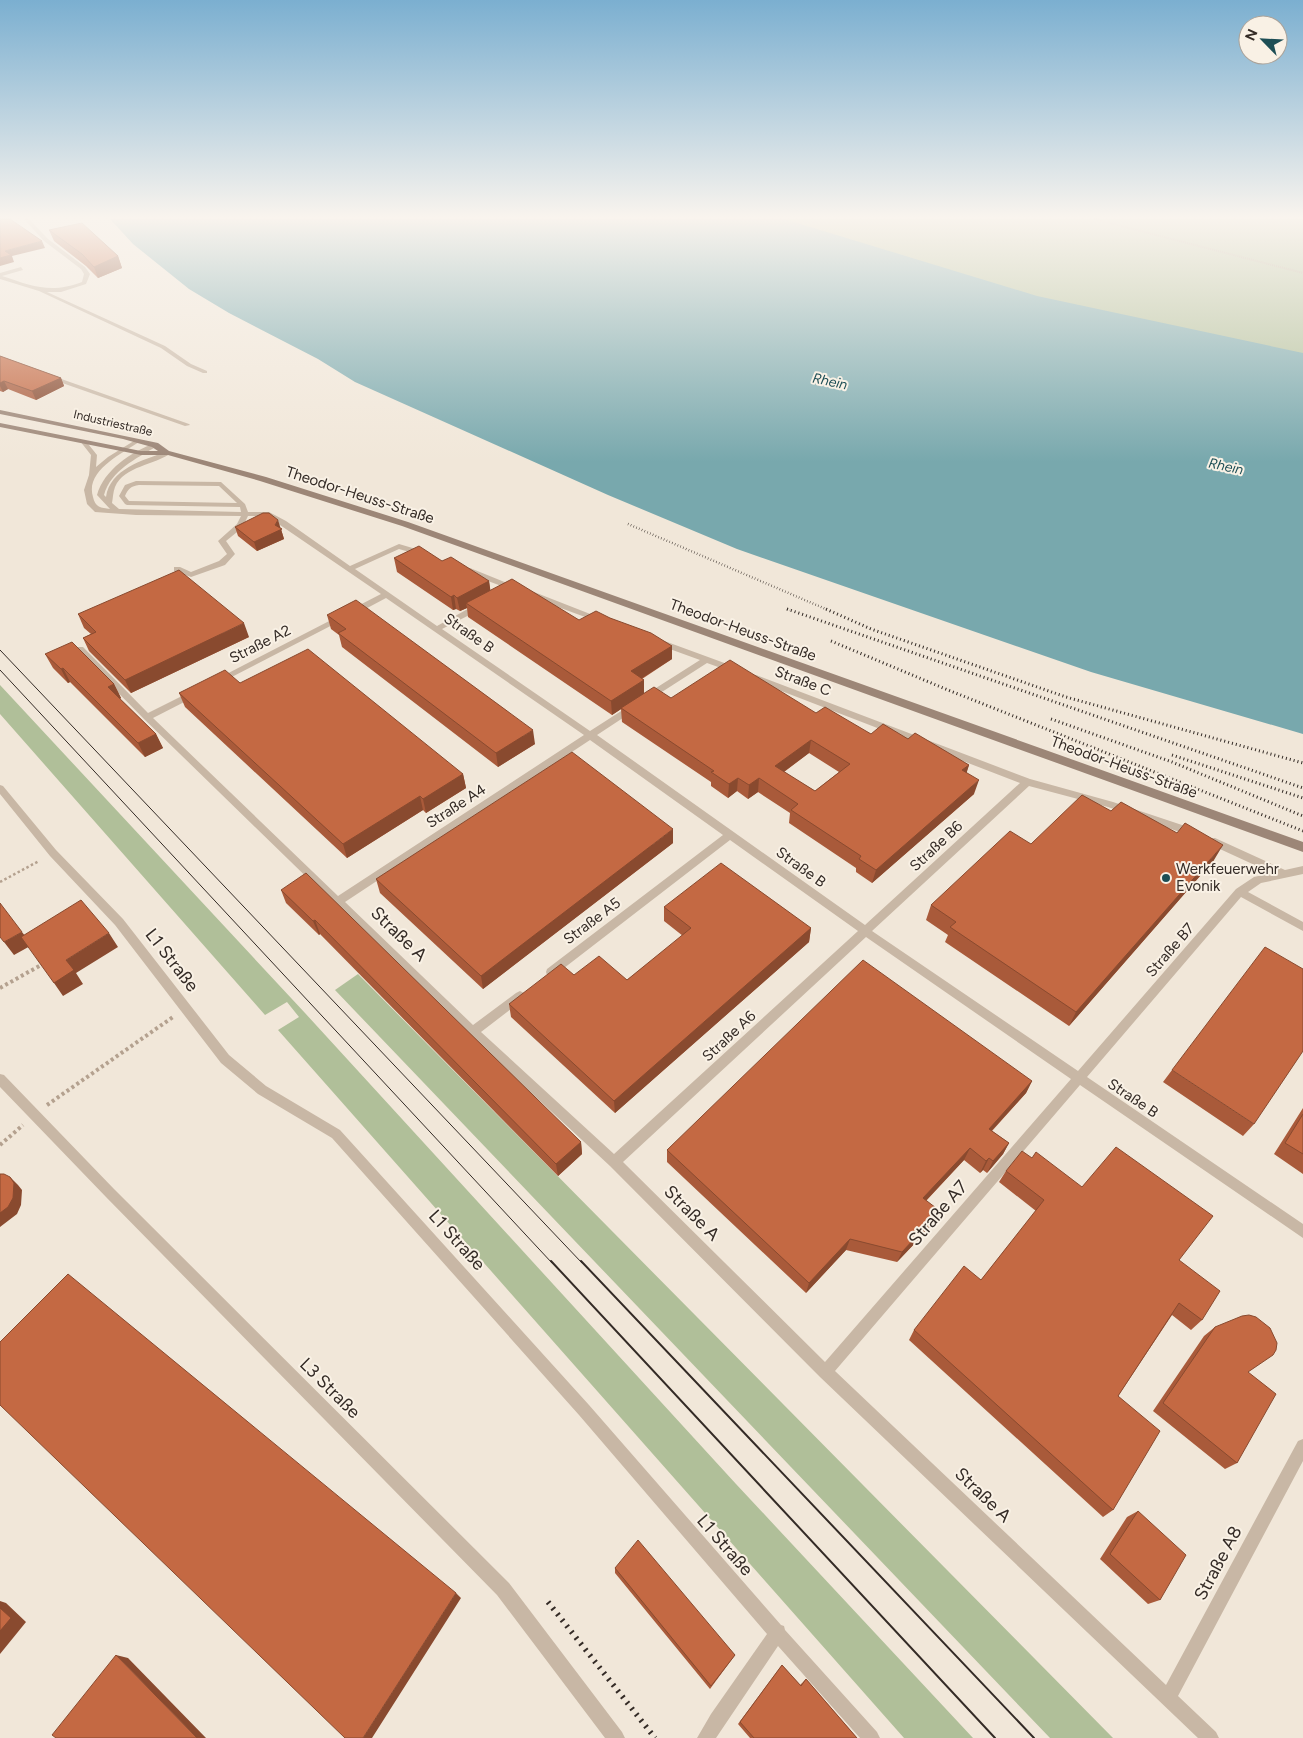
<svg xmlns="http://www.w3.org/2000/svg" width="1303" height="1738" viewBox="0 0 1303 1738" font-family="Figtree,sans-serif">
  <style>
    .green { fill: #b0bf99 }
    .water { fill: #78a8ad }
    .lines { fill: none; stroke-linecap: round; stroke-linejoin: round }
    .path-far2 { stroke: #b4a18f; stroke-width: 2; stroke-dasharray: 1 1; stroke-linecap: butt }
    .path-far1 { stroke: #b4a18f; stroke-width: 2.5; stroke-dasharray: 2.5 2.5; stroke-linecap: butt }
    .path { stroke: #b4a18f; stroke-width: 4; stroke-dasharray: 3 3; stroke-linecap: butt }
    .service { fill: #c8b7a5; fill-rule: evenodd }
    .secondary { fill: #9c8677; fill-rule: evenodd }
    .tram-far1 { stroke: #342b26; stroke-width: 1 }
    .tram { stroke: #342b26; stroke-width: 2 }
    .rail-far2 { stroke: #342b26; stroke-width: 2.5; stroke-dasharray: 0.5 2.5; stroke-linecap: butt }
    .rail-far1 { stroke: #342b26; stroke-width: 3; stroke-dasharray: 1 3; stroke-linecap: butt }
    .rail { stroke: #342b26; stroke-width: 5.5; stroke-dasharray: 2 5.5; stroke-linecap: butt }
    .wall { fill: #a95a3a; fill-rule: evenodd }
    .shaded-wall { fill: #894a2f }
    .building { fill: #c46943; stroke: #894a2f; fill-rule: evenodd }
    .poi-dot { fill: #1d4e55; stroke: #f9f1e5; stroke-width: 2 }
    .labels { text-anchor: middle; stroke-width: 4; stroke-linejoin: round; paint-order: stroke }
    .far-street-label { font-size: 12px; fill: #342b26; stroke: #f9f1e5 }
    .far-water-label { font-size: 14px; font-style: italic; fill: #1d4e55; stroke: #f9f1e5 }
    .street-label { font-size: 15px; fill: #342b26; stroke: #f9f1e5 }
    .poi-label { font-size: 15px; fill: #342b26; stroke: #f9f1e5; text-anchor: start }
    .near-street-label { font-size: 18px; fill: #342b26; stroke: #f9f1e5 }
  </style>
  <rect width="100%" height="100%" fill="#f1e7d9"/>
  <!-- green -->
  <path class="green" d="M511 219H1303V490Z
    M0 685 305 1013 736 1484 973 1738H904L278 1030 299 1017 287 1002 265 1015 0 714Z
    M358 974 1113 1738H1050L335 990Z"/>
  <!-- water -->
  <path class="water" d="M110 219H784L1037 296 1303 353V734L1091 672 737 549 608 495 355 382 318 359 229 313 189 289 133 244Z"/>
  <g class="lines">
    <!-- path-far2 -->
    <path class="path-far2" d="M1094 219 1303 273"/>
    <!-- path-far1 -->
    <path class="path-far1" d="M0 882 39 861"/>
    <!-- path -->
    <path class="path" d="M0 988 41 965
      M47 1105 173 1017
      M0 1145 23 1125"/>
    <!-- service -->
    <path class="service" d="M24 219H29L48 239 85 267 90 274 86 284 61 292H47L165 346 191 364 207 371V373H203L187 366 161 348 39 291 0 279V273L21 267 23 270 2 276C32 286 51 294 82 282L84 274 81 269 44 241Z
      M50 375 189 424 190 425 185 426 48 378 47 377Z
      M137 439 140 441 139 442C121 454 85 471 93 497 95 507 101 508 110 509L97 495C104 470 131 452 155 443L158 445 157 446C136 459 111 470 104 495L106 497C110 469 143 460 166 452L171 453C155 465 124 466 115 487 113 492 113 498 112 503L119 509 241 512 240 507 127 505 125 504 119 496 125 485 136 481 221 482 245 504 248 512H269L286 521 350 566 399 544 426 552 427 554 423 556 399 549 355 569 437 626 475 605H481V609L442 629 590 731 629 706H635L636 708 635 710 597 735 865 925 1020 783 750 679V675H756L1030 779 1113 802 1197 830 1199 833 1197 836 1194 837 1108 807 1029 786 872 931 1078 1071 1236 889 1254 877 1272 873 1209 844 1207 841 1209 838H1215L1285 870 1303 866V874L1261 883 1248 892 1303 922V931L1241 897 1087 1077 1303 1224V1238L1080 1085 835 1371 1166 1685 1298 1441 1303 1439V1461L1178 1696 1216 1732 1219 1738H1198L820 1377 610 1166 469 1035 144 719 77 651V647H83L148 713 190 692H196L197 694 196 696 153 718 338 896 584 735 386 598 356 614H350V610L381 594 280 525 265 516H248L242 528 226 541 235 554 225 565 191 577 174 571V567H180L191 572 219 561 227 554 218 541 237 524 241 516 136 515 95 512 87 504 84 490 89 475 91 455 80 441 85 440 97 455 96 467 108 457ZM139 485 219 486 237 503 129 501 125 496C128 489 131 486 139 485ZM590 740 723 835 547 969 546 972 547 975 551 976 555 975 730 840 858 931 614 1154 481 1032 524 999 526 996 524 993 520 991 516 993 473 1025 345 902ZM866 937 1071 1079 825 1362 623 1162Z
      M464 568H470L519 588 515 590H512L464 572Z
      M528 592H534L603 619 602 621H596L528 596Z
      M337 617H343L344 619 222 682H216L215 680Z
      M659 639 738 668 739 670 735 673 707 663 651 699H645L644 697 645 695 700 660 656 644 655 642Z
      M0 785 3 786 56 850 123 919 229 1055 266 1086 340 1130 589 1405 781 1625 784 1626 785 1630 877 1732 880 1738H860L778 1646 716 1738H697L711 1714 767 1634 579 1415 332 1138 258 1094 221 1063 115 925 50 856 0 794Z
      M0 1074 4 1075 114 1189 509 1583 622 1732 625 1738H605L497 1595 106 1197 0 1087Z"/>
    <!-- secondary -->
    <path class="secondary" d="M0 410 158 443 169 451 266 477 408 522 1303 842V852L402 526 260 481 168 455H141L0 427V423L141 451H158L152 447 123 439 0 414Z"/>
    <!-- tram-far1 -->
    <path class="tram-far1" d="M0 650 582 1263
      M0 670 552 1263"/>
    <!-- tram -->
    <path class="tram" d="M551 1261 995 1738
      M581 1261 1034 1738"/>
    <!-- rail-far2 -->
    <path class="rail-far2" d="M628 524 828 610
      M787 609 790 610"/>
    <!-- rail-far1 -->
    <path class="rail-far1" d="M787 609 1303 788
      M826 609 871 629 1066 697 1303 763
      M831 641 948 690 1303 831
      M1051 719 1172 762 1303 816
      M1172 755 1303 798"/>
    <!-- rail -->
    <path class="rail" d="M548 1602 655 1738"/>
  </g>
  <!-- wall -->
  <path class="wall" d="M49 230 118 256 122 268 98 278 86 266 54 241Z
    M0 356 61 378 64 386 36 400 8 389 3 392 0 391Z
    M235 527 281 529 284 539 257 551 238 536Z
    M394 558 442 561 489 581 490 591 579 620 610 618 672 646V659L642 679 644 680V693L671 698 816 713 871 734 908 739 969 765 966 773 974 794 872 883 856 872V868L789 823 790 813 758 792 748 799 737 791 728 798 711 786V782L622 722 621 709 612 715 468 617 467 608 460 611 456 609 453 610 397 572ZM809 753 839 772 815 791 784 772Z
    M78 614 249 637 131 693 89 651 83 638 91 634 84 628Z
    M327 615 535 744 498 767 342 647 339 635 331 629Z
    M45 654 114 684 121 698 120 699 156 734 163 748 145 757 70 682 68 683 53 668Z
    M240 683 463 774 466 788 426 813 423 810 347 858 185 707 179 693Z
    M1111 811 1214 860 1069 1026 945 942 948 935 926 920 931 905 1031 844Z
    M673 843 483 989 380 893 376 879Z
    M281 890 581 1142 582 1154 558 1176 320 934 319 935 286 903Z
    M664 907 811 928 809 942 615 1113 511 1017 509 1004 574 975 627 980 683 936 664 921Z
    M1172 1070 1254 1124 1243 1136 1163 1082Z
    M1032 1081 1026 1093 992 1131 1009 1143 1003 1154 987 1173 983 1170 980 1173 964 1160 926 1201 940 1211 935 1222 897 1262 846 1250 806 1293 667 1162V1150Z
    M1303 1108V1174L1274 1154Z
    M1006 1171 1179 1260 1202 1320 1191 1330 1172 1315 1118 1396 1113 1510 1103 1517 909 1340 914 1330 981 1280 1036 1211 999 1182Z
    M1215 1327 1248 1373 1237 1463 1225 1469 1153 1411 1204 1336Z
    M1138 1511 1160 1600 1148 1604 1100 1559 1127 1517Z
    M615 1568 735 1655 710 1689 615 1573Z
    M782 1665 800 1685 806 1679 857 1738H750L738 1724Z"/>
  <!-- shaded-wall -->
  <path class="shaded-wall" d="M42 241 45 248 12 256 14 262 0 266V258L5 251Z
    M118 256 122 268 98 278 94 267Z
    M61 378 64 386 36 400 32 391Z
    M4 381 8 389 3 392 0 386V383Z
    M278 520 284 539 257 551 254 542 275 525Z
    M489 581 491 594 466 603 467 608 460 611 457 598Z
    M454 595 456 609 453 610 451 597Z
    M244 623 249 637 131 693 125 680Z
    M672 646V659L631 685V671Z
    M63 668 70 682 68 683 61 669Z
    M644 680V694L612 715 611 701Z
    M114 684 121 698 115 701 108 687Z
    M533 730 535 744 498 767 496 753Z
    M156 734 163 748 145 757 138 743Z
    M811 740 809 753 774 779 775 766Z
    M969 765 965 778 962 770Z
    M463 774 466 788 426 813 423 799Z
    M738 778 737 791 728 798 729 784Z
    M759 778 758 792 748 799 749 785Z
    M979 780 974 794 872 883 876 870Z
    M420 796 423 810 347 858 343 844Z
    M673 829V843L483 989 481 976Z
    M1223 845 1214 860 1069 1026 1076 1012Z
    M315 920 320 934 319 935 313 921Z
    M811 928 809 942 615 1113 614 1101Z
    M22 932 32 945 14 955 4 942Z
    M109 933 118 947 76 973 83 984 63 996 54 983 66 960Z
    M1032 1081 1026 1093 983 1140 989 1129Z
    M581 1142 582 1154 558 1176 556 1164Z
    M1009 1143 1003 1154 987 1173 993 1161Z
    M970 1148 964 1160 918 1209 923 1198Z
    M989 1158 983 1170 980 1173 986 1161Z
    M10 1177 18 1185 22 1190 21 1205 17 1214 0 1227V1213Z
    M940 1211 935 1222 897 1262 902 1252Z
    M850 1239 846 1250 806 1293 809 1283Z
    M456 1593 461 1598 372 1738H363Z
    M0 1601 6 1603 26 1622 0 1654Z
    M116 1655 128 1658 206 1738H197Z"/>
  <!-- building -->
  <path class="building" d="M0 219H10L42 241 5 251 11 255 0 258Z
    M82 223 118 256 94 267 82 254 49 230Z
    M0 356 61 378 32 391 4 381 0 383Z
    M263 513H269L278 520 275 525 282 529 254 542 235 527Z
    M419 546 442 561 451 557 489 581 457 598 454 595 451 597 394 558Z
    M179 570 244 623 125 680 83 638 96 632 78 614Z
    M512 579 579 620 596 611 610 618 651 633 672 646 631 671 644 680 611 701 466 603Z
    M356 600 533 730 496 753 338 633 346 629 327 615Z
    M72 642 114 684 108 687 156 734 138 743 63 668 61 669 45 654Z
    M308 649 463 774 423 799 420 796 343 844 179 693 225 670 240 683Z
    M730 660 816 713 825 707 871 734 883 724 908 739 915 733 969 765 962 770 979 780 876 870 859 859 861 856 791 810 798 804 759 778 749 785 738 778 729 784 711 772 714 771 621 708 654 687 671 698ZM811 740 850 764 815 791 775 766Z
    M572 752 673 829 481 976 376 879Z
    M1082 795 1111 811 1121 802 1177 833 1185 823 1223 845 1076 1012 950 927 956 922 931 905 1010 831 1031 844Z
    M721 863 811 928 614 1101 509 1004 561 964 574 975 599 956 627 980 691 928 664 907Z
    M306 873 581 1142 556 1164 315 920 313 921 281 890Z
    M81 900 109 933 66 960 74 970 54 983 21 937Z
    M0 903 22 932 4 942 0 937Z
    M1265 947 1303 969V1051L1254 1124 1172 1070Z
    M863 960 1032 1081 989 1129 1009 1143 993 1161 989 1158 986 1161 970 1148 923 1198 940 1211 902 1252 850 1239 809 1283 667 1150Z
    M1303 1114V1154L1285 1143Z
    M1116 1147 1213 1216 1179 1260 1220 1291 1202 1320 1179 1303 1118 1396 1160 1431 1113 1510 914 1330 964 1266 981 1280 1044 1200 1006 1171 1022 1151 1032 1158 1036 1152 1082 1187Z
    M0 1174H4L10 1177 14 1183 13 1198 8 1207 0 1213Z
    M68 1274 456 1593 363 1738H345L0 1405V1342Z
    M1249 1315 1256 1317 1270 1328 1277 1343 1276 1350 1273 1355 1248 1372 1276 1394 1237 1463 1163 1403 1215 1327 1242 1316Z
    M1138 1511 1186 1555 1160 1600 1110 1554Z
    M638 1540 735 1655 711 1686 615 1568Z
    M0 1608 11 1618 0 1631Z
    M116 1655 197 1738H56L52 1735Z
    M782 1665 801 1686 806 1679 857 1738H754L740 1722Z"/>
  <!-- sky -->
  <linearGradient id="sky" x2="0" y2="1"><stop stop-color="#7bafd0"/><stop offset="0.47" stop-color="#f9f4ee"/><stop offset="1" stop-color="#f9f4ee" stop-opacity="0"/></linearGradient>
  <rect width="1303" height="462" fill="url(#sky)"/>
  <!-- markers -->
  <circle class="poi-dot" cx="1166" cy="878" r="5"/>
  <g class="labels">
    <!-- far-street labels -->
    <g class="far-street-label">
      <text transform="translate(113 423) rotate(13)" y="4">Industriestraße</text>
    </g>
    <!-- far-water labels -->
    <g class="far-water-label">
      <text transform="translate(830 381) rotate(12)" y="5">Rhein</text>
      <text transform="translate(1226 466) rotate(12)" y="5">Rhein</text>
    </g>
    <!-- street labels -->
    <g class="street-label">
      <text transform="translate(360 495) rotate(18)" y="5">Theodor-Heuss-Straße</text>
      <text transform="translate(743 630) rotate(20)" y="5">Theodor-Heuss-Straße</text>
      <text transform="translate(469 633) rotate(35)" y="5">Straße B</text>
      <text transform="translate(260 644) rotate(-27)" y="5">Straße A2</text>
      <text transform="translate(803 681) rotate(21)" y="5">Straße C</text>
      <text transform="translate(1124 767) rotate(20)" y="5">Theodor-Heuss-Straße</text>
      <text transform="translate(456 806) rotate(-33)" y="5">Straße A4</text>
      <text transform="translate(936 846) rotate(-43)" y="5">Straße B6</text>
      <text transform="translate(801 867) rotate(36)" y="5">Straße B</text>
      <text transform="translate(592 921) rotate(-37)" y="5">Straße A5</text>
      <text transform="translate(1170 950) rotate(-49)" y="5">Straße B7</text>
      <text transform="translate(729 1036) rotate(-43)" y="5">Straße A6</text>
      <text transform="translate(1133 1098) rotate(34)" y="5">Straße B</text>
    </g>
    <!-- poi labels -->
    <g class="poi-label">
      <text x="1176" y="874">Werkfeuerwehr<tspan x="1176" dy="17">Evonik</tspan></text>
    </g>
    <!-- near-street labels -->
    <g class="near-street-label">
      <text transform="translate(399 934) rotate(44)" y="6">Straße A</text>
      <text transform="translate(172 960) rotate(52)" y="6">L1 Straße</text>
      <text transform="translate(692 1213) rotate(45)" y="6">Straße A</text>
      <text transform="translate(938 1213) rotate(-49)" y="6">Straße A7</text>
      <text transform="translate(457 1240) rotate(48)" y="6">L1 Straße</text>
      <text transform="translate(330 1388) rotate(45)" y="6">L3 Straße</text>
      <text transform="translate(983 1495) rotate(44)" y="6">Straße A</text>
      <text transform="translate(725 1545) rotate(49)" y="6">L1 Straße</text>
      <text transform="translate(1218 1563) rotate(-62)" y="6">Straße A8</text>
    </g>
  </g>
  <!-- north arrow -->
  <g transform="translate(1263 40) rotate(294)"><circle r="24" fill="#f9f1e5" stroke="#aaa299"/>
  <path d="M0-4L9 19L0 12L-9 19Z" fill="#1d4e55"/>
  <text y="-8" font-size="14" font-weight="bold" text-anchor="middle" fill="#342b26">N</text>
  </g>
</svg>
